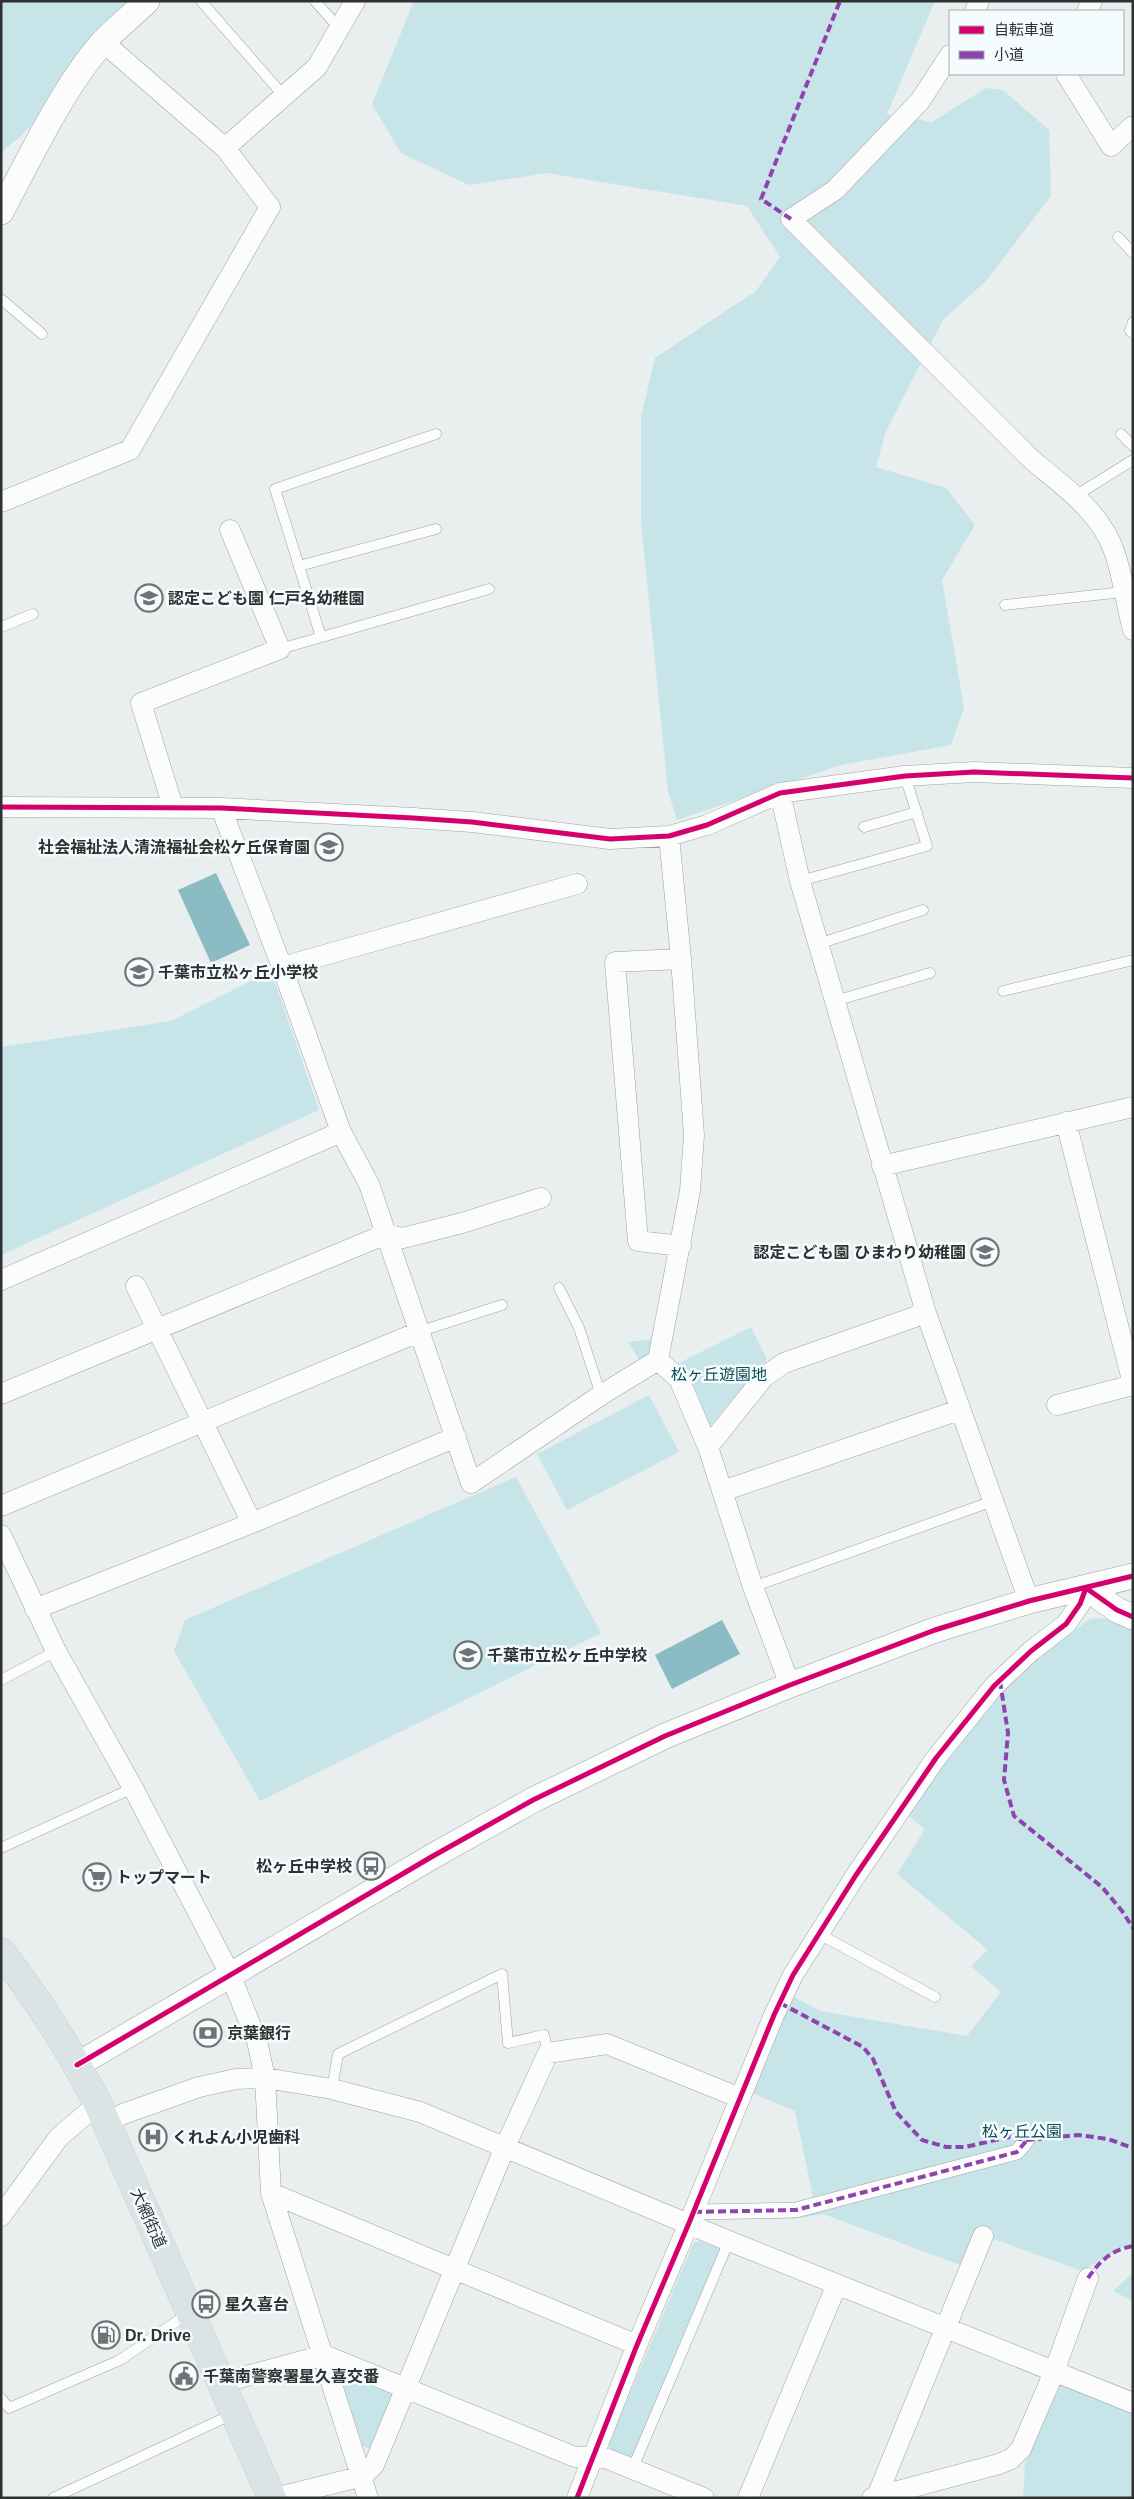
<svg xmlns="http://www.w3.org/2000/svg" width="1134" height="2499" viewBox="0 0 1134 2499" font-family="Helvetica,'Noto Sans JP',sans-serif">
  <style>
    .green { fill: #c7e5e9 }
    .water { fill: #8bbcc4 }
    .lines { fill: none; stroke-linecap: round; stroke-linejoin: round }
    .service-casing { stroke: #9ea2a2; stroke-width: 11 }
    .pedestrian-casing { stroke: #9ea2a2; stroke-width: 16 }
    .minor-casing { stroke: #9ea2a2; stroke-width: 21 }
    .tertiary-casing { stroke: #9ea2a2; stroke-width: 26 }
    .primary-casing { stroke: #c9cbcb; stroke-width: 29 }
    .service { stroke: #fcfcfc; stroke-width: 10 }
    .pedestrian { stroke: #fcfcfc; stroke-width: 15 }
    .minor { stroke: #fcfcfc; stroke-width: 20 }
    .tertiary { stroke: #fcfcfc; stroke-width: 25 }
    .primary { stroke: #dbe4e5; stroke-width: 28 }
    .quiet { stroke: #8e44ad; stroke-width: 4; stroke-dasharray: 8 4; stroke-linecap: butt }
    .cycleway-casing { stroke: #f5fcfd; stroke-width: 8 }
    .cycleway { stroke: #d6006c; stroke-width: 5 }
    .labels { text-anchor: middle; stroke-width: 5; stroke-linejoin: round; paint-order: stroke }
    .poi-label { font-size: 16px; font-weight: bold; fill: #2e3131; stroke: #f5fcfd; text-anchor: start }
    .park-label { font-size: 16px; fill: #0d4b54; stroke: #f5fcfd }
    .street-label { font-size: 16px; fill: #2e3131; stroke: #f5fcfd }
  </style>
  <rect width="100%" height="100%" fill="#e9eeee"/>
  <!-- green -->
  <path class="green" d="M1 1H148L20 137 1 152Z
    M414 1H935L887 114 932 122 986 88 1003 90 1049 130 1051 196 986 281 943 320 886 431 876 467 946 488 975 525 942 580 964 708 951 745 841 765 677 820 668 791 641 522V417L655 358 756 291 780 257 747 206 547 173 469 185 401 153 372 104Z
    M271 971 319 1110 1 1255V1047L171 1021Z
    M751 1327 767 1359 710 1426 689 1374 677 1364Z
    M654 1339 651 1352 641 1363 628 1342Z
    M649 1395 679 1452 567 1510 537 1454Z
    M516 1477 601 1633 260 1801 174 1651 185 1620Z
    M1099 1618 1108 1619 1133 1631V2245H1127L1082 2271 975 2232 960 2265 823 2214 794 2219 713 2216 712 2204 790 2203 813 2197 795 2111 752 2093 793 1996 820 2011 967 2036 1001 1992 971 1966 988 1950 897 1874 925 1829 909 1816 926 1788 992 1701 1028 1664 1090 1619Z
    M700 2241 720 2249V2254L636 2454 631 2458 610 2449 609 2442 694 2242Z
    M1133 2273V2301L1113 2291Z
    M345 2371 392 2390 395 2399 373 2450 363 2446 340 2376Z
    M1062 2381 1133 2409V2498H1023L1025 2464Z"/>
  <!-- water -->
  <path class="water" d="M216 873 250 945 211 963 178 890Z
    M722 1620 740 1654 672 1689 655 1655Z"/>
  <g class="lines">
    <!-- service casing -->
    <g class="service-casing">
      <path id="service" d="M201 1 283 95
        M315 1 339 28
        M1118 237 1133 253
        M1 299 42 334
        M1133 322 1130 331 1133 333
        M1121 434 1133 446
        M1075 496 1133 460
        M299 566 436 529
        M1005 605 1123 592
        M1 627 33 614
        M321 637 275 489 436 434
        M280 649 489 589
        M864 827 917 812
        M800 881 927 846 905 776
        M818 944 923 910
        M1003 991 1133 960
        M835 1001 930 973
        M559 1288 579 1328 601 1395
        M421 1331 502 1305
        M753 1587 993 1501
        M1 1680 56 1651
        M1 1848 133 1788
        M819 1934 935 1997
        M332 2089 338 2054 502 1974 508 2043 544 2035 548 2053
        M1 2398 9 2408 120 2360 189 2313
        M632 2470 729 2241
        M53 2498 233 2414"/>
    </g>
    <!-- pedestrian casing -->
    <g class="pedestrian-casing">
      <path id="pedestrian" d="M694 2212 796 2210 1017 2152 1027 2140"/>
    </g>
    <!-- minor casing -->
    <g class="minor-casing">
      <path id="minor" d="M975 11 979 1
        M1087 11 1092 1
        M950 55 920 101 835 190 791 219 1032 460C1063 486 1100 511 1114 551 1123 575 1126 605 1133 630
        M1066 74 1111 146 1133 126
        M225 148 317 67 355 1
        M1 502 130 450 270 207 225 148 103 42
        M780 793 800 881 926 1313 1029 1601
        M1 807 221 808 413 818 472 822 610 839 669 836 707 825 780 793 905 776 974 772 1133 778
        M173 807 141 703 280 649 230 530
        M221 808 282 967 341 1132 369 1184 471 1483 601 1395 658 1360
        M669 836 681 959 694 1135 690 1191 658 1360 679 1379 708 1447 753 1587 790 1685
        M681 959 615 962 638 1241 681 1246
        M282 967 577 884
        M1066 1122 1133 1384
        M882 1166 1133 1107
        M1 1280 341 1132
        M136 1286 252 1523
        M1 1394 386 1234 403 1238 462 1223 541 1198
        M1057 1405 1133 1385
        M708 1447 764 1377 784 1363 926 1313
        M723 1491 959 1410
        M1 1506 421 1331
        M1 1535 56 1651 133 1788 230 1974 257 2041 265 2078 271 2193 368 2498
        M35 1609 252 1523 456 1437
        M107 2123 123 2114 199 2087 236 2079 265 2078 332 2089 420 2112 729 2241 1133 2403
        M271 2193 637 2345
        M1 2216 59 2137 98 2104
        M221 2383 324 2355 575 2457 592 2456 608 2459 704 2498
        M877 2496 983 2236
        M275 2498 363 2476 374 2465 505 2147 548 2053 607 2044 740 2098
        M577 2498 637 2345 689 2223 774 2015 793 1975 856 1875 936 1758 994 1686 1031 1651 1066 1624 1080 1604 1086 1588
        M748 2498 837 2284
        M872 2498 999 2464 1011 2459 1021 2449 1054 2372 1088 2278"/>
    </g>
    <!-- tertiary casing -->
    <g class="tertiary-casing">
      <path id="tertiary" d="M1 212C30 158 62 89 102 43 116 28 133 15 147 1
        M1086 1588 1117 1610 1133 1617
        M77 2065 433 1856 533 1800 665 1736 790 1685 935 1630 1029 1601 1133 1576"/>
    </g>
    <!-- primary casing -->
    <g class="primary-casing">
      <path id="primary" d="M1 1952C39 2000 70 2050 98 2104L272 2498"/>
    </g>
    <!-- service -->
    <use href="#service" class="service"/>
    <!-- pedestrian -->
    <use href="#pedestrian" class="pedestrian"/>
    <!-- minor -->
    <use href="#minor" class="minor"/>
    <!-- tertiary -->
    <use href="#tertiary" class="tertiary"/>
    <!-- primary -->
    <use href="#primary" class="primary"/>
    <!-- quiet -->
    <path class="quiet" d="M791 219 761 199 840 1
      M1000 1681 1008 1733 1004 1780 1014 1816 1102 1887 1122 1911 1133 1928
      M780 2003 863 2047 873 2059 896 2112 922 2140 946 2147H965L1009 2137 1027 2140 1078 2135 1108 2139 1133 2148
      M694 2212 796 2210 1017 2152 1027 2140
      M1088 2278C1100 2261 1111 2250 1133 2246"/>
    <!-- cycleway casing -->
    <g class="cycleway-casing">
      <path id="cycleway" d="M1 807 221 808 413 818 472 822 610 839 669 836 707 825 780 793 905 776 974 772 1133 778
        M77 2065 433 1856 533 1800 665 1736 790 1685 935 1630 1029 1601 1133 1576
        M577 2498 637 2345 689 2223 774 2015 793 1975 856 1875 936 1758 994 1686 1031 1651 1066 1624 1080 1604 1086 1588 1117 1610 1133 1617"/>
    </g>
    <!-- cycleway -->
    <use href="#cycleway" class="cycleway"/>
  </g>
  <!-- icons -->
  <defs>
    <g id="school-ring" transform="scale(1.4375)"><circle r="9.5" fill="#f5fcfd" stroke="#6f7373" stroke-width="1.5"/><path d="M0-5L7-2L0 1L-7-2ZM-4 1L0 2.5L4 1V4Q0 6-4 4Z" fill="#6f7373"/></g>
    <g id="bus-ring" transform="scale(1.4375)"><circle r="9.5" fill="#f5fcfd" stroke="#6f7373" stroke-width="1.5"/><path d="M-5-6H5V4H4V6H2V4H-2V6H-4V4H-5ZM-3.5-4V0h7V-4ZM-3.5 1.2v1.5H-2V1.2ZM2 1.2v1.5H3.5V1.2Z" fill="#6f7373"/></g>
    <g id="supermarket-ring" transform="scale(1.4375)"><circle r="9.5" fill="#f5fcfd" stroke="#6f7373" stroke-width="1.5"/><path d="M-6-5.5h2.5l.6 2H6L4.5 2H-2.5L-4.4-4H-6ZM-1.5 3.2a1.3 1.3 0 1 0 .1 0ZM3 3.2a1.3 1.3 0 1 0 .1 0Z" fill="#6f7373"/></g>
    <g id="bank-ring" transform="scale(1.4375)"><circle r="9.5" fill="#f5fcfd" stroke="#6f7373" stroke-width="1.5"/><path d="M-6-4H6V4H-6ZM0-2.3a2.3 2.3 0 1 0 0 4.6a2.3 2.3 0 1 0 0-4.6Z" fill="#6f7373"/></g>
    <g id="hospital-ring" transform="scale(1.4375)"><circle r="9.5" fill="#f5fcfd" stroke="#6f7373" stroke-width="1.5"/><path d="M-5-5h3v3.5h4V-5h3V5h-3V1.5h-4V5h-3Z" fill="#6f7373"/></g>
    <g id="fuel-ring" transform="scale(1.4375)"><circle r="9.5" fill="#f5fcfd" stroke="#6f7373" stroke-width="1.5"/><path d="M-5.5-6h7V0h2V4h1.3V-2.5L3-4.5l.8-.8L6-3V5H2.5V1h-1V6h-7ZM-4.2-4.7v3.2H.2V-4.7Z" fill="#6f7373"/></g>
    <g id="civic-ring" transform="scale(1.4375)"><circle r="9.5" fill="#f5fcfd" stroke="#6f7373" stroke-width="1.5"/><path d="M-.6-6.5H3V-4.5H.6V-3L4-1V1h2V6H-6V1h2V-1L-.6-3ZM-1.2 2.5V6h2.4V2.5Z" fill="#6f7373"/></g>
  </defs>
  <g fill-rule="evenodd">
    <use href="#school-ring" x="149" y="598"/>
    <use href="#school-ring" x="329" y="847"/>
    <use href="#school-ring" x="139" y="972"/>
    <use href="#school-ring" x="985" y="1252"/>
    <use href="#school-ring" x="468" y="1655"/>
    <use href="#bus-ring" x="371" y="1866"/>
    <use href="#supermarket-ring" x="97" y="1877"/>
    <use href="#bank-ring" x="208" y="2033"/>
    <use href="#hospital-ring" x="153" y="2137"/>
    <use href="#bus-ring" x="206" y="2304"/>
    <use href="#fuel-ring" x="106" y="2335"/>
    <use href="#civic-ring" x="184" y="2376"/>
  </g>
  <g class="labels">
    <!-- poi labels -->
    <g class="poi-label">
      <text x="168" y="604">認定こども園 仁戸名幼稚園</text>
      <text x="310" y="853" text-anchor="end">社会福祉法人清流福祉会松ケ丘保育園</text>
      <text x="158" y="978">千葉市立松ヶ丘小学校</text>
      <text x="966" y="1258" text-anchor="end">認定こども園 ひまわり幼稚園</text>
      <text x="487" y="1661">千葉市立松ヶ丘中学校</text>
      <text x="352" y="1872" text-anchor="end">松ヶ丘中学校</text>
      <text x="116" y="1883">トップマート</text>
      <text x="227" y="2039">京葉銀行</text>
      <text x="172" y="2143">くれよん小児歯科</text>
      <text x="225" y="2310">星久喜台</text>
      <text x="125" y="2341">Dr. Drive</text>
      <text x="203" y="2382">千葉南警察署星久喜交番</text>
    </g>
    <!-- park labels -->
    <g class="park-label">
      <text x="719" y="1380">松ヶ丘遊園地</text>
      <text x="1022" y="2137">松ヶ丘公園</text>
    </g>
    <!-- street labels -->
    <g class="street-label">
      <text transform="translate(149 2218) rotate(66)" y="6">大網街道</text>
    </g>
  </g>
  <!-- border -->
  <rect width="1134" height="2499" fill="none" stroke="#2e3131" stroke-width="5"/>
  <!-- legend -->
  <rect x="949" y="10" width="175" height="65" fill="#f5fcfd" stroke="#a5abab"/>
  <rect x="959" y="26" width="25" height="8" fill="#d6006c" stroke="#a5abab"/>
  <text x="994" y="35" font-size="15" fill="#2e3131">自転車道</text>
  <rect x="959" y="51" width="25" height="8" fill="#8e44ad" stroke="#a5abab"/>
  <text x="994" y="60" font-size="15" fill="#2e3131">小道</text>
</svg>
